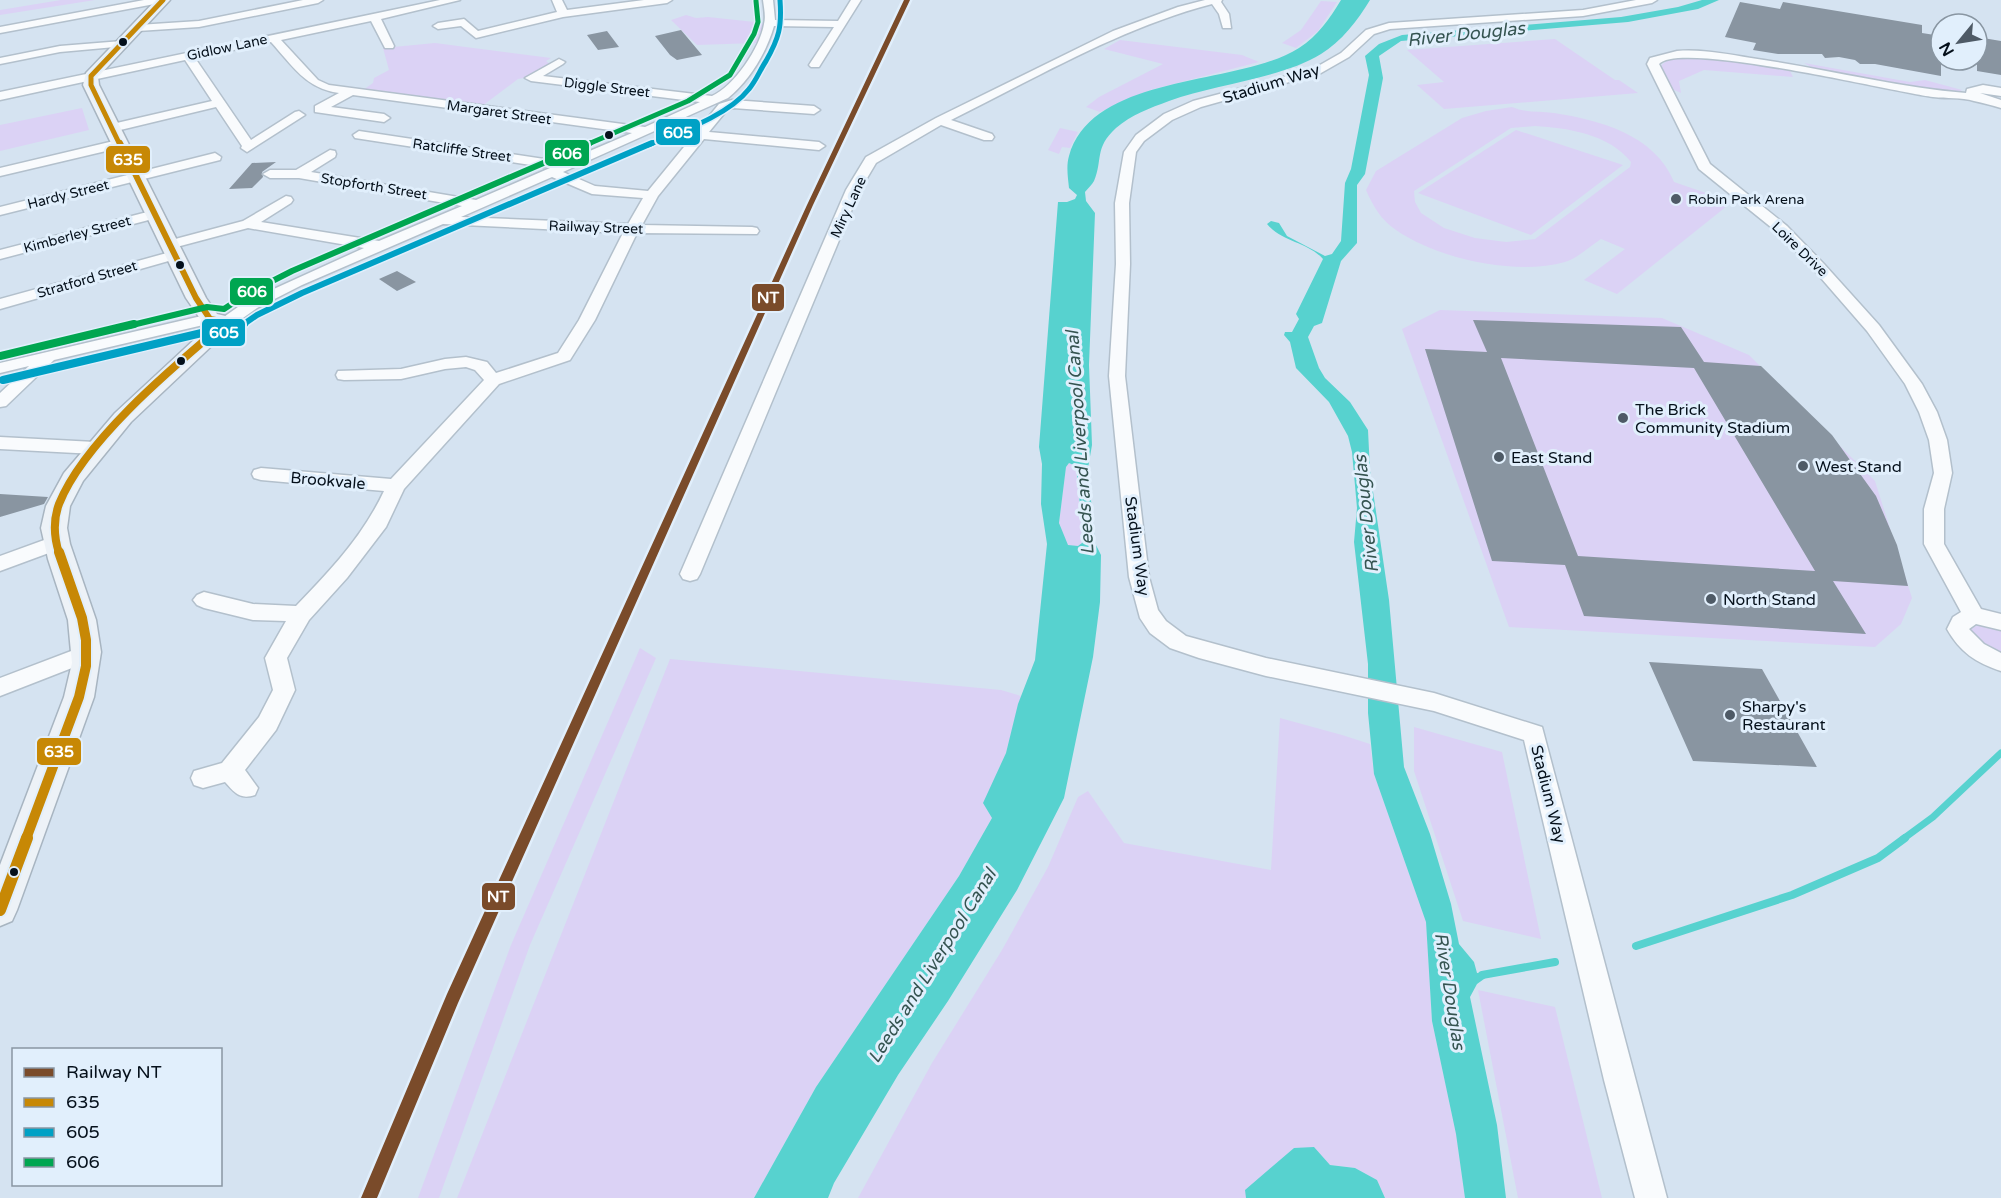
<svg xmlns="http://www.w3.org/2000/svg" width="2001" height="1198" viewBox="0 0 2001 1198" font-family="'Varela Round',sans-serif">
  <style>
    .green { fill: #dbd2f5; fill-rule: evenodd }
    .water { fill: #57d2cf; fill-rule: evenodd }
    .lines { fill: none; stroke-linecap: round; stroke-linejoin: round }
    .stream-far1 { stroke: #57d2cf; stroke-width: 7 }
    .stream { stroke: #57d2cf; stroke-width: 8 }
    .building { fill: #8995a1; fill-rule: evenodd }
    .minor-casing { stroke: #b3c0cc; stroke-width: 3 }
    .major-casing { stroke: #a8b5c1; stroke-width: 3 }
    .minor { fill: #f9fbfd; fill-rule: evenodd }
    .major { fill: #edf2f7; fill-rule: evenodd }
    .bus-1-far4-casing { stroke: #e1effc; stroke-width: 8 }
    .bus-1-far3-casing { stroke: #e1effc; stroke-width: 9 }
    .bus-1-far2-casing { stroke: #e1effc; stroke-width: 11 }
    .bus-1-far1-casing { stroke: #e1effc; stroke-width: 14 }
    .bus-1-casing { stroke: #e1effc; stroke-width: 16 }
    .bus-2-far2-casing { stroke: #e1effc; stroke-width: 8 }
    .bus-2-far1-casing { stroke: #e1effc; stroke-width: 9 }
    .bus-2-casing { stroke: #e1effc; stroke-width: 11 }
    .bus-3-far2-casing { stroke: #e1effc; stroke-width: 8 }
    .bus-3-far1-casing { stroke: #e1effc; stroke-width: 9 }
    .bus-3-casing { stroke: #e1effc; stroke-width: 11 }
    .bus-1-far4 { stroke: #c78805; stroke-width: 5 }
    .bus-1-far3 { stroke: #c78805; stroke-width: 6 }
    .bus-1-far2 { stroke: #c78805; stroke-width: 8 }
    .bus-1-far1 { stroke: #c78805; stroke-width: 10 }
    .bus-1 { stroke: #c78805; stroke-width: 12 }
    .bus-2-far2 { stroke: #00a1c5; stroke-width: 5 }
    .bus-2-far1 { stroke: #00a1c5; stroke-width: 6 }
    .bus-2 { stroke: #00a1c5; stroke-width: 8 }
    .bus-3-far2 { stroke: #00a651; stroke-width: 5 }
    .bus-3-far1 { stroke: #00a651; stroke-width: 6 }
    .bus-3 { stroke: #00a651; stroke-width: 8 }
    .rail-1-casing { stroke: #e1effc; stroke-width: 5 }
    .rail-1 { fill: #7a4b2a; fill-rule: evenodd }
    .bus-dot { fill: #05101b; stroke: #e1effc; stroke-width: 2 }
    .poi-dot { fill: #4e5a66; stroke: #e1effc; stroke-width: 2 }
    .labels { text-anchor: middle; stroke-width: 6; stroke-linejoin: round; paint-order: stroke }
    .far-street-label { font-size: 14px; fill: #05101b; stroke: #e1effc }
    .far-poi-label { font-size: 14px; fill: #05101b; stroke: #e1effc; text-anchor: start }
    .street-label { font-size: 16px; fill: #05101b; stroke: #e1effc }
    .poi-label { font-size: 16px; fill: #05101b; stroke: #e1effc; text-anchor: start }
    .water-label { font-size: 18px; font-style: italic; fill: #355451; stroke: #e1effc }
    .line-badge { stroke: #e1effc; stroke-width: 2 }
    .badge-label { font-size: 16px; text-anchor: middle; font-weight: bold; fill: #fff }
  </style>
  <rect width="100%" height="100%" fill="#d5e3f1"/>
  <!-- green -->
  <path class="green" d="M61 0H95L0 15V10Z
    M1321 1 1337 2 1318 31 1296 48 1282 43 1301 30Z
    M686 15 696 18 708 17 764 23 756 43 697 45 671 20Z
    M1555 39 1615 80H1619L1638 93 1444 109 1417 85 1444 82 1407 50Z
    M1120 40 1242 55 1259 62 1150 90 1100 112 1086 107 1099 97 1163 64 1104 49Z
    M435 43 551 58 546 61 550 64 529 77 518 79 482 106 363 90 373 83 374 78 389 70 383 48Z
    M1698 56 1790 71 1793 77 1704 70 1679 81 1681 93 1672 89 1661 66C1669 56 1685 57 1698 56Z
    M1804 63 1910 82 1925 80 1962 90C1951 100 1835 73 1813 68Z
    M1512 107C1526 113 1539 111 1554 113 1600 120 1655 135 1674 182L1732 202 1617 294 1584 280 1625 249 1601 239C1590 246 1578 258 1565 262 1516 276 1438 259 1396 230 1381 220 1373 206 1366 190L1376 171 1462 118 1486 111ZM1535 126C1568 128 1609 134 1631 162L1630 167 1535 239 1506 242 1475 238 1444 228 1421 213 1415 202 1414 191 1511 128Z
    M82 108 89 130 0 151V125Z
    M1060 128 1078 132 1070 148 1062 147 1059 154 1048 150Z
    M1516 130 1623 165 1531 235 1418 193Z
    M1440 310 1662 318 1749 355 1875 481 1912 598 1901 624 1875 647 1509 627 1402 329Z
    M1069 463 1076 466 1082 535V543L1079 546H1068L1059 523 1066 467Z
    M1981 624 2001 630V653L1983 646 1971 632 1972 628Z
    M640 648 656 658 530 945 439 1198H418L511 945Z
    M670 659 1001 690 1021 696 1006 753 984 803 992 818 959 876 816 1087 754 1198H457Z
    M1280 718 1342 735 1370 744 1374 774 1426 922 1432 1021 1456 1134 1465 1198H1385L1377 1180 1355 1168 1330 1165 1294 1148 1246 1190V1198H858L932 1063 1002 950 1048 867 1078 797 1088 791 1124 843 1271 870Z
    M1414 727 1502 752 1541 939 1463 921 1414 771Z
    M1478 990 1555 1007 1602 1198H1518Z"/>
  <!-- water -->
  <path class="water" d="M1341 0H1370C1358 20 1341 42 1321 54 1280 79 1215 84 1169 101 1150 108 1131 115 1116 128 1094 148 1103 160 1094 181 1092 185 1088 188 1085 192L1086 201 1095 213 1089 365 1092 445 1088 468 1095 543 1101 555 1100 602 1093 657 1064 798 1017 890 948 1001 898 1075 834 1183 828 1198H754L816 1087 959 876 992 818 983 803 1006 753 1018 704 1035 660 1047 544 1041 504 1042 464 1039 447 1058 202H1067L1075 199 1077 195 1069 188C1068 178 1066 166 1069 156 1093 72 1238 87 1299 48 1318 36 1330 18 1341 0ZM1069 463 1076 466 1083 535 1082 543 1078 546 1068 545 1059 523 1066 467Z
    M1702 0H1719L1698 9 1628 22 1401 41 1379 56 1383 78 1365 174 1357 185V243L1341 261 1322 323 1314 326 1308 337 1319 368 1325 378 1350 402 1368 430 1370 471 1389 600 1404 767 1430 834 1451 904 1459 944 1474 962 1477 973 1491 974 1477 984 1470 997 1497 1125 1506 1198H1465L1456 1134 1432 1021 1426 922 1374 774 1368 713V664L1354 542 1357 508 1352 452 1348 436 1329 402 1296 368 1290 342 1284 335 1285 332H1292L1299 319 1296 314 1323 259C1308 242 1282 242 1267 224L1271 221 1279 223 1287 236 1325 256 1332 254 1341 241 1345 183 1351 169 1369 75 1365 56 1379 44 1402 35 1621 17 1678 7Z
    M1314 1147 1330 1165 1355 1168 1377 1180 1385 1198H1246L1245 1190 1294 1148Z"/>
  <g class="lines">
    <!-- stream-far1 -->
    <path class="stream-far1" d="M1903 839 1933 817 2001 753"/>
    <!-- stream -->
    <path class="stream" d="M1636 946 1792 895 1878 858 1905 838
      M1482 975 1555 962"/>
  </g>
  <!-- building -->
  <path class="building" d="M1740 2 1780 9 1783 2 1922 25V33L1941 36V76L1875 64H1860L1855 60 1839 57 1825 58 1822 54H1778L1753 50 1756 43 1725 37Z
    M681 30 702 55 677 60 670 55 655 36Z
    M607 31 619 47 598 50 587 35Z
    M1983 38 2001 41V75L1977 71V42L1982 43Z
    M276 162 262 172 263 177 252 188 229 189 252 163Z
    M397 271 416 282 397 291 379 279Z
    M1473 320 1681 327 1704 362 1761 366 1832 435 1876 496 1897 545 1908 586 1833 581 1866 634 1584 616 1565 565 1492 561 1425 349 1487 352ZM1501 358 1694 368 1815 571 1578 556Z
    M0 494 48 497 44 504 0 517Z
    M1649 662 1762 669 1817 767 1693 761Z"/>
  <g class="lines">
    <!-- minor casing -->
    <g class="minor-casing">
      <path id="minor" d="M144 0H165L160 3 0 33V27Z
        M303 0H323L318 3 199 27 138 31 133 28 138 25 199 21Z
        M440 0H460L381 19 394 46 393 48H385L371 21 281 40 318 80 329 85 645 127 700 102 531 81 525 78 559 59 565 62 563 64 543 76 712 96C734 86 760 48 764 24 766 17 764 8 763 0H773L775 20 838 21 851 0H861L819 67H811L809 65 834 27 774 26C766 53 750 80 728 98L563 172 595 186 648 191 719 104 732 100 814 106 820 110 814 114 733 108 727 110 709 132 819 142 825 146 819 150 704 139 658 196 642 225 752 227 757 228 759 231 757 234 637 233 595 320 570 360 499 384 404 489 386 527 347 578 309 620 287 658 295 690 276 730 245 770 258 788 255 795C240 800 235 793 225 782L203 788 194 785 191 778 194 771 222 763 259 717 273 690 265 658 286 621 253 620 204 608 197 605 193 600 197 595 204 592 253 604 296 606C330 571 363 536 384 491L261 480 254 478 252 474 254 470 261 468 391 479 484 380 475 370 466 367 445 369 401 379 344 380 338 379 336 375 338 371 401 369 445 359 466 357 487 362 496 373 558 353 579 320 623 233 443 224 302 285 257 308 233 325 227 327 219 322 221 319 245 302 364 248 248 228 169 249 162 245 164 242 243 221 286 196 291 197 293 200 291 203 261 222 379 241 462 206 299 178H270L263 174 270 170H296L330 150 335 151 336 154 335 157 311 172 476 200 550 168 355 138 353 135 359 131 564 162 632 133 353 95 331 107 384 114 390 118 384 122 315 112V106L339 93C306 89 292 65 271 42L195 58 251 140 295 112 299 111 305 115 247 152 241 148 242 146 216 107 112 132 106 128 108 125 212 101 185 60 0 100V92ZM552 177 592 194 643 198 628 224 461 217Z
        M552 0H562L567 10 644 0H672L667 3 563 17 476 38 461 26 438 29 433 26 438 23 464 19 478 31 557 12Z
        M1205 0H1222L1221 2 1229 14 1231 28H1223L1219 14 1212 4C1120 28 1036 78 951 120L992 134 994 137 992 140H984L941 125 876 163 860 190 700 574 697 579 690 581 683 579 680 574 846 190 866 157 936 118 1113 31 1178 7Z
        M1636 0H1657L1652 3 1583 16 1390 29 1374 34 1349 57 1321 73 1201 107 1172 120 1144 141 1136 152 1129 203 1130 264 1125 376 1149 577 1158 610 1166 621 1186 636 1266 658 1434 693 1542 727 1667 1198H1635L1604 1080 1524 740 1434 711 1266 676 1199 658 1170 648 1150 633 1140 618 1129 577 1109 376 1116 264 1115 203 1124 152 1136 135 1164 114 1193 101 1313 69 1341 53 1366 30 1389 23 1583 10Z
        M122 41 127 44 126 46 60 52 0 64V58L60 46Z
        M1677 51C1702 49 1726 54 1751 58 1822 68 1894 87 1966 93L1967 89 1983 85 2001 88V96L1980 93 2001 100V108C1992 105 1983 103 1974 101 1961 97 1947 99 1933 97 1893 92 1680 40 1659 64L1710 164 1787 226 1824 264 1879 325 1922 384 1937 412 1947 440 1952 473 1944 509V544L1981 609 2001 614V630L1976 624 1969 629 1984 644 2001 653V671C1976 663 1960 652 1947 629L1953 617 1961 612 1924 544V509L1934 473 1929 440 1919 412 1905 384 1867 331 1814 270 1777 232 1699 169 1647 64 1650 58Z
        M118 140 124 144 123 147 0 176V168Z
        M215 153 221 157 220 160 0 215V207Z
        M155 210 160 211 162 214 160 217 0 259V250Z
        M174 251 181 255 179 258 0 309V299Z
        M210 314 216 316 218 319 216 322 54 360 6 406 0 407V393L29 366 0 373V363Z
        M0 437 95 442 101 444 104 448 101 452 95 454 0 449Z
        M58 535 65 537 68 542 65 547 0 571V556Z
        M87 645 95 647 98 653 95 659 0 696V678Z"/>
    </g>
    <!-- major casing -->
    <g class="major-casing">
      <path id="major" d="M156 0H170L98 77 99 85 206 298 217 314 234 318 237 322 131 422 83 481 70 506 67 528 70 544 96 620 101 652 94 697 17 910 12 921 0 926V865L64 697 72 663 68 620 48 559 41 528 46 506 64 473 115 413 210 325 203 323 186 298 83 85 86 73Z"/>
    </g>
    <!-- minor -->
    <use href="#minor" class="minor"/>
    <!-- major -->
    <use href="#major" class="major"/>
    <!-- bus-1-far4 casing -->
    <g class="bus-1-far4-casing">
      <path id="bus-1-far4" d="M120 145 91 85V76L163 0"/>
    </g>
    <!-- bus-1-far3 casing -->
    <g class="bus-1-far3-casing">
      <path id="bus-1-far3" d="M120 143 196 298 210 319 227 322
        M222 326 227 322"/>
    </g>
    <!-- bus-1-far2 casing -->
    <g class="bus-1-far2-casing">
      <path id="bus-1-far2" d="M59 553C54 537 53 520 59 504 84 441 173 367 224 324"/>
    </g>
    <!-- bus-1-far1 casing -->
    <g class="bus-1-far1-casing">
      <path id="bus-1-far1" d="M26 839 79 697 86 666V640L82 618 59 552"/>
    </g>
    <!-- bus-1 casing -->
    <g class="bus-1-casing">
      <path id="bus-1" d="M0 910 27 838"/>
    </g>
    <!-- bus-2-far2 casing -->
    <g class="bus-2-far2-casing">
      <path id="bus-2-far2" d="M648 145C679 132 728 116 749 89 756 81 760 70 766 61 779 38 782 27 780 0"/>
    </g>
    <!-- bus-2-far1 casing -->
    <g class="bus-2-far1-casing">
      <path id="bus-2-far1" d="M241 326 257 315 302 293 652 143"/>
    </g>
    <!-- bus-2 casing -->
    <g class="bus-2-casing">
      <path id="bus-2" d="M3 380 210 331 231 333 244 324"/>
    </g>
    <!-- bus-3-far2 casing -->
    <g class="bus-3-far2-casing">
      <path id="bus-3-far2" d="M586 145 688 101 730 75 754 34 758 22 756 1"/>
    </g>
    <!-- bus-3-far1 casing -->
    <g class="bus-3-far1-casing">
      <path id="bus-3-far1" d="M128 326 207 307 224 309 245 295 292 271 590 143"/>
    </g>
    <!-- bus-3 casing -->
    <g class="bus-3-casing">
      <path id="bus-3" d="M0 356 134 324"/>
    </g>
    <!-- bus-1-far4 -->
    <use href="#bus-1-far4" class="bus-1-far4"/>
    <!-- bus-1-far3 -->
    <use href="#bus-1-far3" class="bus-1-far3"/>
    <!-- bus-1-far2 -->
    <use href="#bus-1-far2" class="bus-1-far2"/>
    <!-- bus-1-far1 -->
    <use href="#bus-1-far1" class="bus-1-far1"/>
    <!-- bus-1 -->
    <use href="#bus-1" class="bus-1"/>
    <!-- bus-2-far2 -->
    <use href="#bus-2-far2" class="bus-2-far2"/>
    <!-- bus-2-far1 -->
    <use href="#bus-2-far1" class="bus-2-far1"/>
    <!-- bus-2 -->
    <use href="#bus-2" class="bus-2"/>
    <!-- bus-3-far2 -->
    <use href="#bus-3-far2" class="bus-3-far2"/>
    <!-- bus-3-far1 -->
    <use href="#bus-3-far1" class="bus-3-far1"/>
    <!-- bus-3 -->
    <use href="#bus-3" class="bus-3"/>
    <!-- rail-1 casing -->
    <g class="rail-1-casing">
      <path id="rail-1" d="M904 0H910L813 205 458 1003 377 1198H361L447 994 807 205Z"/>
    </g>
    <!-- rail-1 -->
    <use href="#rail-1" class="rail-1"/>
  </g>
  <!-- markers -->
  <g class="bus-dot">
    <circle cx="123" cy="42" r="5"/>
    <circle cx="609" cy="135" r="5"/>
    <circle cx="180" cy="265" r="5"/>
    <circle cx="181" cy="361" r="5"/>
    <circle cx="14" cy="872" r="5"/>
  </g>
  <g class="poi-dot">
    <circle cx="1676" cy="199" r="6"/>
    <circle cx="1623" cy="418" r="6"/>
    <circle cx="1499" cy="457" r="6"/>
    <circle cx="1803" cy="466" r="6"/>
    <circle cx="1711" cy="599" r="6"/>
    <circle cx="1730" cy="715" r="6"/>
  </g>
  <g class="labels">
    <!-- far-street labels -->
    <g class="far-street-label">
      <text transform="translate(227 47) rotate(-12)" y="5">Gidlow Lane</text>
      <text transform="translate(607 87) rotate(7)" y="5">Diggle Street</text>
      <text transform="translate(499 112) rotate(8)" y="5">Margaret Street</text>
      <text transform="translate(462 150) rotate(8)" y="5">Ratcliffe Street</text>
      <text transform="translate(374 186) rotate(9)" y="5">Stopforth Street</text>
      <text transform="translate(68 194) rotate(-14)" y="5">Hardy Street</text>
      <text transform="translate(848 207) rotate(-65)" y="5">Miry Lane</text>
      <text transform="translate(596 227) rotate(2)" y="5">Railway Street</text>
      <text transform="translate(77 234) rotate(-15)" y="5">Kimberley Street</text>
      <text transform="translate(1800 249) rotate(44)" y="5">Loire Drive</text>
      <text transform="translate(87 279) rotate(-16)" y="5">Stratford Street</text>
    </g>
    <!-- far-poi labels -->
    <g class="far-poi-label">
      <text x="1688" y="204">Robin Park Arena</text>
    </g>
    <!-- street labels -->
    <g class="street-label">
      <text transform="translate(1271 83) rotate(-17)" y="6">Stadium Way</text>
      <text transform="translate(328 480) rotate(5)" y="6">Brookvale</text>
      <text transform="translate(1138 546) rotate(82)" y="6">Stadium Way</text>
      <text transform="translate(1549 794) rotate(76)" y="6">Stadium Way</text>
    </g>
    <!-- poi labels -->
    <g class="poi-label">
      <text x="1635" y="415">The Brick<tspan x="1635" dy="18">Community Stadium</tspan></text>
      <text x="1511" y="463">East Stand</text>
      <text x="1815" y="472">West Stand</text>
      <text x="1723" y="605">North Stand</text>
      <text x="1742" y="712">Sharpy's<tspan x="1742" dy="18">Restaurant</tspan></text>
    </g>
    <!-- water labels -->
    <g class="water-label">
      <text transform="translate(1466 34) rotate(-6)" y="6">River Douglas</text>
      <text transform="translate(1080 443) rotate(-94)" y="6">Leeds and Liverpool Canal</text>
      <text transform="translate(1366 514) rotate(-96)" y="6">River Douglas</text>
      <text transform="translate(932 966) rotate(-58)" y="6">Leeds and Liverpool Canal</text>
      <text transform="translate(1450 991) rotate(81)" y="6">River Douglas</text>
    </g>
  </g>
  <g class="line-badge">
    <rect x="655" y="118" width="46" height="28" rx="6" fill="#00a1c5"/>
    <rect x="544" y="139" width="46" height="28" rx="6" fill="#00a651"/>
    <rect x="105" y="145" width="46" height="29" rx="6" fill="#c78805"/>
    <rect x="229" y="277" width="45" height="29" rx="6" fill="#00a651"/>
    <rect x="751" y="283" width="34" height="29" rx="6" fill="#7a4b2a"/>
    <rect x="201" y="318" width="45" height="29" rx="6" fill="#00a1c5"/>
    <rect x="36" y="737" width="46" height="29" rx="6" fill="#c78805"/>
    <rect x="481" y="882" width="35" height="29" rx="6" fill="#7a4b2a"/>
  </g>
  <g class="badge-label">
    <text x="678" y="138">605</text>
    <text x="567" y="159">606</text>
    <text x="128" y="165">635</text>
    <text x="252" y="297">606</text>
    <text x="768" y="303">NT</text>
    <text x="224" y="338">605</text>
    <text x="59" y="757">635</text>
    <text x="498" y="902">NT</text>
  </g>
  <!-- legend -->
  <rect x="12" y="1048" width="210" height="138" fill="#e1effc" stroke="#8996a2" stroke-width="1.5"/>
  <rect x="24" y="1068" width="30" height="9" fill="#7a4b2a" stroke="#8996a2" stroke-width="1.5"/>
  <text x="66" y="1078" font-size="18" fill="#05101b">Railway NT</text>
  <rect x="24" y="1098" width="30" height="9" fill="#c78805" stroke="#8996a2" stroke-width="1.5"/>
  <text x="66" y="1108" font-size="18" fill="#05101b">635</text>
  <rect x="24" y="1128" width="30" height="9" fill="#00a1c5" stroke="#8996a2" stroke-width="1.5"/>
  <text x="66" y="1138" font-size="18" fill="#05101b">605</text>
  <rect x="24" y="1158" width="30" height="9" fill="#00a651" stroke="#8996a2" stroke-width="1.5"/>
  <text x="66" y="1168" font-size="18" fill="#05101b">606</text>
  <!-- north arrow -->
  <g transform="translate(1959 42) rotate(240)"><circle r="28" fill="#e1effc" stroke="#8996a2" stroke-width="1.5"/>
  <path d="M0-4.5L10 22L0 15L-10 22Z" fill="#4e5a66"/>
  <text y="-9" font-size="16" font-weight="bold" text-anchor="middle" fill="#05101b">N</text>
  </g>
</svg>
